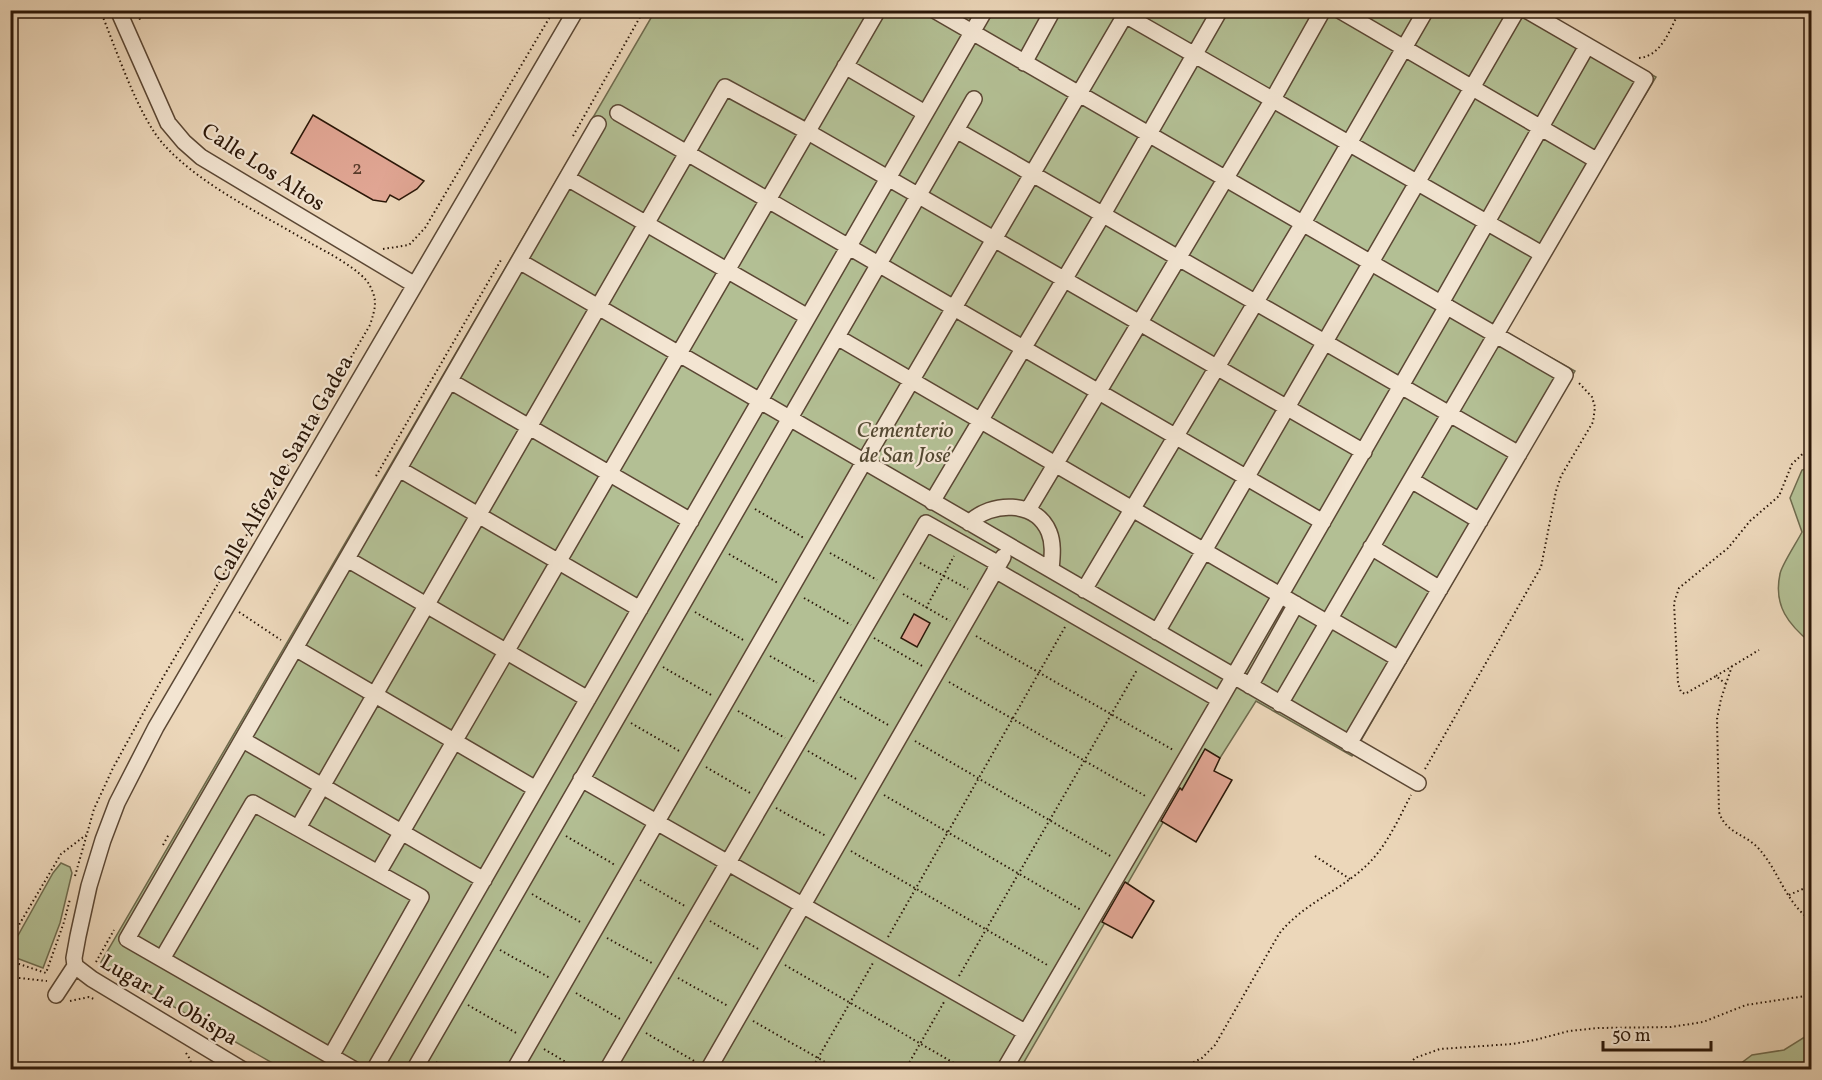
<svg xmlns="http://www.w3.org/2000/svg" width="1822" height="1080" viewBox="0 0 1822 1080" font-family="Vollkorn,serif">
  <style>
    .green { fill: #b3bf94; stroke: #6f6b4e; stroke-width: 1.5 }
    .building { fill: #e1a694; stroke: #2b1708; stroke-width: 1.5 }
    .lines { fill: none; stroke-linecap: round; stroke-linejoin: round }
    .minor-casing { stroke: #5b4734; stroke-width: 18 }
    .path { stroke: #2b1708; stroke-width: 2; stroke-dasharray: 1.5 3; stroke-linecap: butt }
    .minor { stroke: #f3e5d2; stroke-width: 15 }
    .labels { text-anchor: middle; stroke-width: 4.5; stroke-linejoin: round; paint-order: stroke }
    .number-label { font-size: 20px; fill: #583b2b }
    .street-label { font-size: 22px; fill: #2b1708; stroke: #f3e5d2 }
    .park-label { font-size: 22px; font-style: italic; fill: #544932; stroke: #f3e5d2 }
  </style>
  <rect width="100%" height="100%" fill="#ecd7ba"/>
  <filter id="stains"><feTurbulence type="fractalNoise" baseFrequency=".00333" numOctaves="4"/><feColorMatrix values="0 0 0 0 .2 0 0 0 0 .09 0 0 0 0 .02 0 0 0 .5 -.17"/></filter>
  <radialGradient id="worn" r=".72"><stop offset=".6" stop-color="#630" stop-opacity="0"/><stop offset="1" stop-color="#630" stop-opacity=".3"/></radialGradient>
  <!-- green -->
  <path class="green" d="M655 11H1539L1656 77 1504 331 1575 371 1352 756 1256 701 1220 758 1205 750 1020 1069H283L102 966 101 962Z
    M1811 467H1812L1811 643C1789 625 1773 606 1780 574 1781 566 1797 542 1802 532L1790 498 1802 470Z
    M61 863 70 867 72 873 60 923 43 968 11 956V948L53 873Z
    M1811 1033V1069L1738 1070 1736 1067 1752 1055 1784 1050Z"/>
  <!-- building -->
  <path class="building" d="M313 115 424 181 417 189 399 200 390 195 386 202 373 200 291 153Z
    M914 614 930 623 917 647 901 638Z
    M1205 749 1220 758 1214 771 1232 780 1196 842 1161 821 1180 788 1182 790Z
    M1125 882 1154 901 1132 938 1102 922Z"/>
  <g class="lines">
    <!-- minor casing -->
    <g class="minor-casing">
      <path id="minor" d="M118 10 168 123 184 142 201 157 415 285
        M934 10 1565 375 1349 744
        M1339 10 1596 160
        M1118 11 1542 254
        M1024 63 1053 10
        M845 66 925 113
        M618 113 1323 522
        M956 130 1519 454
        M567 178 808 317
        M519 261 1418 783
        M1441 303 1587 46
        M837 337 1328 623
        M450 381 691 521
        M399 469 640 609
        M1411 480 1480 521
        M932 502 1102 216 1220 10
        M1028 510 1273 99 1323 10
        M969 523C991 501 1036 500 1049 532 1054 544 1052 558 1051 570
        M1371 547 1440 589
        M347 559 588 699
        M995 570 1220 700
        M1084 590 1303 223 1426 10
        M1330 619 1399 659
        M1157 632 1517 10
        M295 648 536 789
        M1250 686 1296 604
        M1280 704 1645 79 1526 10
        M243 740 484 880
        M581 779 1025 1032
        M298 828 725 87 808 132 1364 452
        M378 873 878 10
        M162 959 253 803 421 897 331 1056
        M75 966 74 958 78 936 89 886 103 840 117 803 156 727 576 10
        M75 966 92 979 243 1070
        M56 995 75 966
        M355 1070 127 939 598 124
        M374 1070 985 10
        M414 1070 974 99
        M514 1070 865 460 1128 10
        M607 1070 926 523 999 564
        M708 1070 1003 557
        M1004 1070 1220 700 1447 306"/>
    </g>
    <!-- path -->
    <path class="path" d="M136 10 141 22
      M1639 58C1662 56 1670 29 1680 10
      M573 136 644 10
      M383 249 409 245 425 228 554 10
      M376 476 501 260
      M755 509 804 538
      M830 553 877 580
      M729 554 778 583
      M920 563 968 589
      M903 594 950 621
      M804 598 851 625
      M926 608 954 556
      M239 612 281 640
      M695 612 745 641
      M976 636 1173 750
      M874 638 924 667
      M770 656 817 683
      M1732 666 1721 699 1717 719 1719 812C1726 834 1745 833 1759 849 1779 871 1786 904 1812 921
      M663 667 713 696
      M1716 676 1759 650
      M949 682 1147 797
      M1726 684 1716 676 1685 694 1681 692 1678 683 1674 603 1679 588 1728 548 1750 521 1779 496 1792 464 1812 445
      M840 697 890 726
      M738 711 785 738
      M631 723 681 752
      M915 741 1112 857
      M808 751 858 780
      M706 767 750 793
      M1425 769 1541 567 1556 491 1561 476 1593 422 1595 407 1592 397 1578 382
      M884 795 1081 910
      M776 808 826 836
      M566 836 615 865
      M163 845 169 834
      M851 851 1049 966
      M1315 856 1350 879
      M75 876 94 809 113 768 158 686 370 325C375 309 378 301 370 286 363 271 327 252 312 244 264 215 203 187 165 146 138 117 116 48 100 10
      M640 880 685 906
      M532 894 582 923
      M1789 895 1812 885
      M710 921 760 950
      M888 937 1065 627
      M607 938 652 963
      M10 940 61 854 86 835
      M500 950 550 978
      M10 961 46 973 64 922 70 899
      M96 962 114 930
      M785 965 966 1070
      M959 976 1137 670
      M10 977 47 981
      M678 978 728 1006
      M576 993 620 1019
      M70 1001 89 997 94 999
      M468 1005 518 1034
      M753 1021 839 1070
      M646 1033 696 1062
      M544 1049 579 1070
      M186 1053 190 1059 193 1070
      M436 1062 450 1070
      M811 1070 873 963
      M905 1070 944 1002
      M1177 1070 1202 1058 1215 1045 1279 934C1303 903 1343 890 1370 862 1388 843 1399 818 1411 795
      M1404 1070 1415 1058 1440 1049 1512 1044 1535 1040 1569 1031 1598 1028 1671 1027 1703 1022 1746 1005 1812 995"/>
    <!-- minor -->
    <use href="#minor" class="minor"/>
  </g>
  <g class="labels">
    <!-- number labels -->
    <g class="number-label">
      <text x="357" y="174">2</text>
    </g>
    <!-- street labels -->
    <g class="street-label">
      <text transform="translate(264 166) rotate(33)" y="8">Calle Los Altos</text>
      <text transform="translate(282 468) rotate(-60)" y="8">Calle Alfoz de Santa Gadea</text>
      <text transform="translate(170 999) rotate(31)" y="8">Lugar La Obispa</text>
    </g>
    <!-- park labels -->
    <g class="park-label">
      <text x="905" y="437">Cementerio<tspan x="905" dy="25">de San José</tspan></text>
    </g>
  </g>
  <!-- margin -->
  <rect width="1822" height="1080" fill="none" stroke="#ecd7ba" stroke-width="36"/>
  <rect x="12" y="12" width="1798" height="1056" fill="none" stroke="#2b1708" stroke-width="3"/>
  <rect x="18" y="18" width="1786" height="1044" fill="none" stroke="#2b1708" stroke-width="1.5"/>
  <!-- scale -->
  <path d="M1603 1041v9h108v-9" fill="none" stroke="#2b1708" stroke-width="3"/>
  <text x="1612" y="1041" font-size="18" fill="#2b1708" stroke="#f3e5d2" stroke-width="4.5" paint-order="stroke">50 m</text>
  <rect width="100%" height="100%" filter="url(#stains)"/>
  <rect width="100%" height="100%" fill="url(#worn)"/>
</svg>
